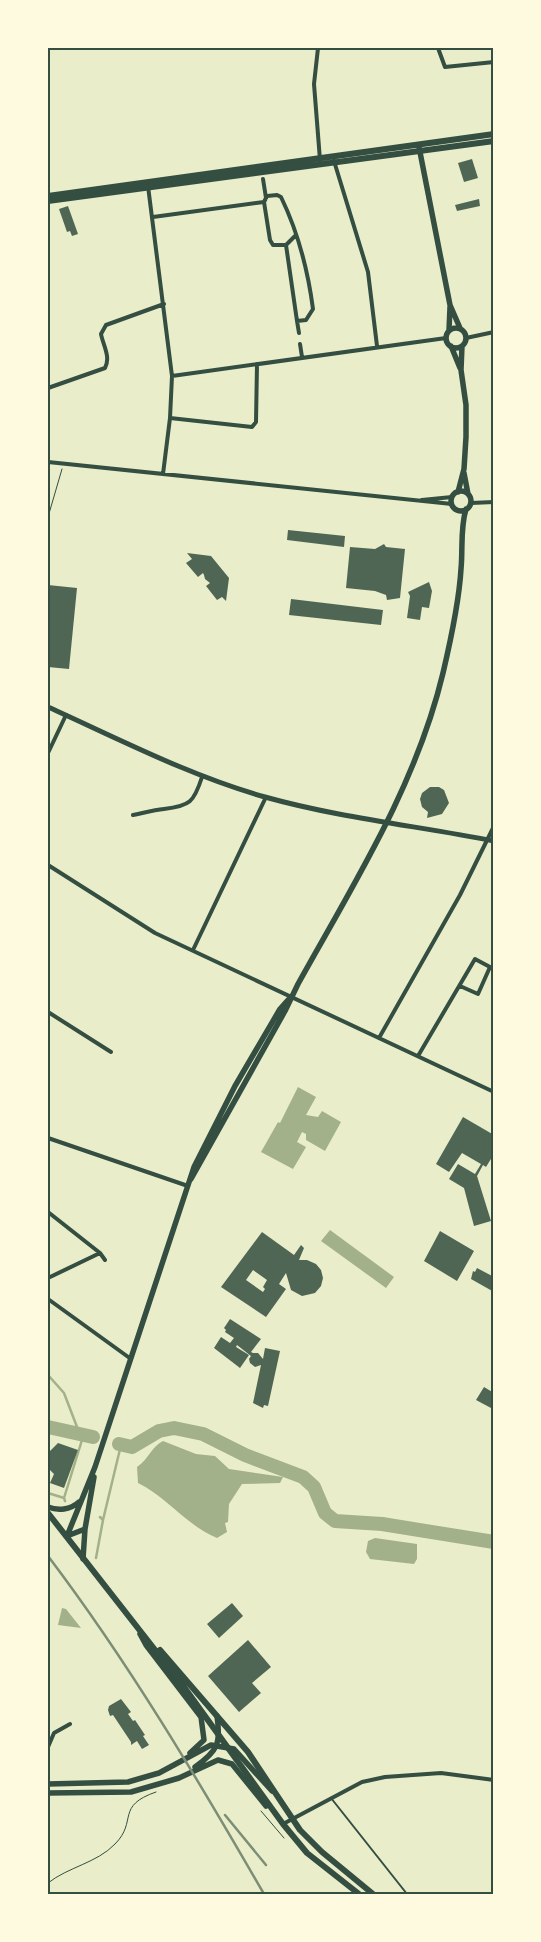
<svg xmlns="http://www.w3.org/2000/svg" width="541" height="1942" viewBox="0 0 541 1942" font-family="'DejaVu Sans',sans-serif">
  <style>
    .water { fill: #a3b18a }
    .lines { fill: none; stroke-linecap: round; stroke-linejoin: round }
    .stream { stroke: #a3b18a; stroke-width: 2.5 }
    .river { stroke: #a3b18a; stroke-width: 14 }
    .building { fill: #4f6655; fill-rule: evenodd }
    .path { stroke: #344e41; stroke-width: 1 }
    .service { stroke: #344e41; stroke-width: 2 }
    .minor { stroke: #344e41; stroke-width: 4 }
    .tertiary { stroke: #344e41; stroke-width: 5 }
    .secondary { stroke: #344e41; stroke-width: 5.5 }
    .primary { stroke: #344e41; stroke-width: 6 }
    .rail { stroke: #7c8e77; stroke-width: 2.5 }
    .neatline { fill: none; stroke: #344e41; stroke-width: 2 }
  </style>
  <rect width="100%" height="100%" fill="#e9edc9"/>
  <!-- water -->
  <path class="water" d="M298 1087 316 1097 306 1115 318 1117 322 1111 341 1122 325 1151 306 1140V1134L302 1132 297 1142 306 1147 293 1169 261 1152 278 1122 280 1123Z
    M330 1230 394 1277 386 1288 321 1241Z
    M163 1441 196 1454 215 1456 229 1469 283 1477 280 1483 242 1484 229 1504 228 1522 225 1523 227 1532 217 1538C187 1526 167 1497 138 1483L137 1467C149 1459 151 1447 163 1441Z
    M375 1538 417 1544V1559L414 1564 370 1559 366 1552 368 1541Z
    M62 1608 66 1609 81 1628 58 1625Z"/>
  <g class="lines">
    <!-- stream -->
    <path class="stream" d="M48 1375 64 1393 82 1440 64 1498
      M48 1493 64 1498 65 1501
      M100 1517 103 1520 121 1445
      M96 1558 103 1520"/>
    <!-- river -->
    <path class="river" d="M48 1427 93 1437
      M119 1444 132 1447 159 1431 174 1428 203 1434 245 1455 303 1477 314 1487 325 1513 335 1521 382 1524 494 1542"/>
  </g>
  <!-- building -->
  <path class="building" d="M472 159 478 178 464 182 458 163Z
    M479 199 480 206 457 211 455 205Z
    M68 206 78 234 72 236 70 231 67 232 59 209Z
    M288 530 345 536 344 547 287 540Z
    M384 544 386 547 405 549 400 598 387 600 386 595 375 591 346 588 350 547 375 549Z
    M187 553 211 556 229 578 226 601 222 597 217 600 206 586 210 583 205 579 204 575 203 573 198 577 186 563 192 559Z
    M429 582 432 591 429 608 422 607 420 620 407 618 410 596 408 592Z
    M48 585 77 588 69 669 48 667Z
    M291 599 383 610 381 625 289 615Z
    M430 787H439L444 790 449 803 442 814 427 818 428 812 422 807 420 799 422 793Z
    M463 1117 494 1135V1154L486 1167 483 1165 477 1176 491 1221 474 1226 464 1188 449 1179 458 1164 475 1174 481 1164 462 1153 449 1172 436 1164Z
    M440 1231 474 1251 457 1281 424 1261Z
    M262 1232 294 1255 301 1245 304 1248 299 1260H307L316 1264 321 1270 323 1278 321 1286 315 1293 302 1296 291 1290 286 1273 279 1284 286 1289 266 1317 221 1287ZM253 1270 267 1280 263 1287 265 1289 263 1292 246 1280Z
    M477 1268 494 1277V1292L471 1279 473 1271 475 1272Z
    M230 1319 261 1339 251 1352 253 1353H258L263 1359 265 1348 280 1351 268 1406 264 1405 263 1408 253 1403 261 1365 255 1367 250 1363 249 1359 251 1356 237 1345 236 1347 249 1355 240 1368 214 1348 221 1337 230 1343 234 1338 225 1332 226 1330 224 1328Z
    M484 1387 494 1393V1404L491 1408 476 1400Z
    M58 1443 78 1450 64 1488 50 1483 54 1474 48 1468V1453Z
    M232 1603 243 1616 219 1638 207 1624Z
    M248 1640 271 1667 252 1683 261 1693 239 1712 208 1676Z
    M121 1699 131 1712 128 1714 133 1721 135 1720 145 1735 143 1736 149 1745 142 1749 137 1741 131 1745V1742L113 1715 110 1716 108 1710 109 1706Z"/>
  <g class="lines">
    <!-- path -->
    <path class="path" d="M48 517 62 469
      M261 1811 284 1838
      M48 1883C68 1867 97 1863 115 1844 138 1821 115 1806 156 1792"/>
    <!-- service -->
    <path class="service" d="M331 1798 407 1894"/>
    <!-- minor -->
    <path class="minor" d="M318 48 314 84 320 160
      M438 48 445 67 494 62
      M334 161 368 272 377 346
      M263 179 266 198
      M148 186 172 376 170 418 163 474
      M264 202 267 196 277 195 281 197C298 232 308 271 313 309L306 320 297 321 286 245
      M153 217 264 202 270 240 273 245H286L295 236
      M297 321 299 333
      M466 338 494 332
      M300 344 302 357
      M172 376 446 338
      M48 388 105 368C111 357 103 345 101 334L106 325 164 304
      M170 418 252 427 256 422 257 364
      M48 462 452 504
      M422 500 452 497
      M471 503 494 502
      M48 753 66 715
      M133 815C143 813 154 810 164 809 190 806 194 802 202 777
      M48 865 155 933 494 1092
      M193 950 266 797
      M48 1012 111 1052
      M379 1038 460 895 494 826
      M418 1056 475 959 490 967 478 994 460 986
      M48 1138 188 1186
      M48 1212 100 1253 48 1278
      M100 1253 105 1260
      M48 1299 131 1359
      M48 1747 54 1733 70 1724
      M283 1824 362 1782 385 1777 441 1773 494 1780"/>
    <!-- tertiary -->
    <path class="tertiary" d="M48 707C119 739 190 776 265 797 340 818 418 826 494 841"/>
    <!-- secondary -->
    <path class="secondary" d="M419 147 450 305 460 328
      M446 338a10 10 0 1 1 20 0a10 10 0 1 1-20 0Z
      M449 330 450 307
      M451 346 460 368
      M464 473 468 494
      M451 501a10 10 0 1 1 20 0a10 10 0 1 1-20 0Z
      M458 492 464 469 466 437V405L461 370 462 346
      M191 1179 285 1011 298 984C354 883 416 786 443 673 451 639 459 603 461 569 463 548 460 529 466 509
      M48 1507C58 1511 70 1510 79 1502
      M67 1536 95 1467 194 1167 235 1086 280 1009 288 1000
      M67 1536 85 1529
      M83 1559 85 1529 94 1477
      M140 1634 146 1645 201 1717 204 1740 190 1753
      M195 1767C218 1751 221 1743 217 1716
      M48 1784 128 1782 159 1773 211 1745 234 1749 272 1791
      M48 1793 131 1792 179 1778 218 1760 232 1764 266 1806"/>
    <!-- primary -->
    <path class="primary" d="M48 196 494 134
      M48 201 494 141
      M48 1513 184 1687 283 1824 307 1853 359 1894
      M160 1650 248 1752 300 1830 322 1852 373 1894"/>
    <!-- rail -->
    <path class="rail" d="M48 1556C129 1663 197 1778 264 1894
      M225 1815 266 1865"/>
  </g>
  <!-- border -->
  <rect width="541" height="1942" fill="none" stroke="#fefae0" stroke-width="98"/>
  <rect x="49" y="49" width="443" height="1844" class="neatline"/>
</svg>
